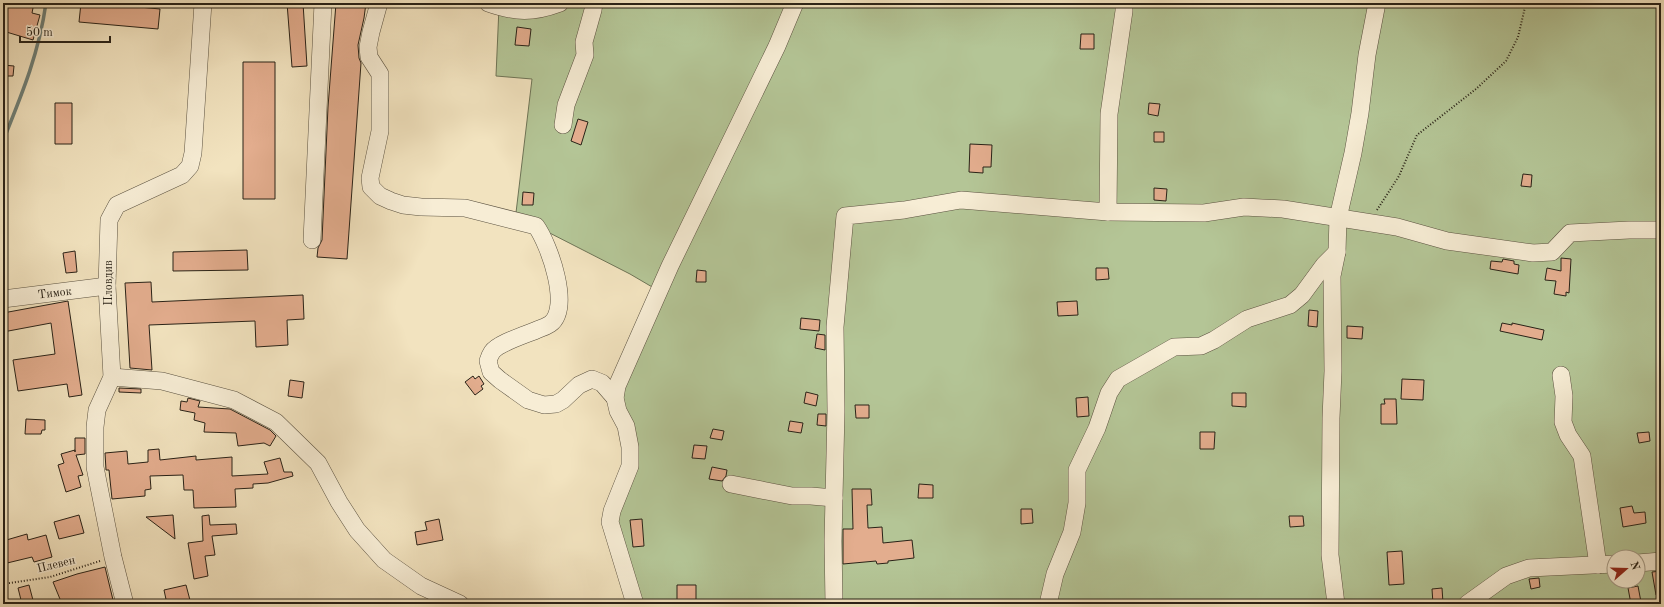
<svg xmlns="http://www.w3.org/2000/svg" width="1664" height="607" viewBox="0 0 1664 607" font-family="'Old Standard TT',serif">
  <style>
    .green { fill: #b4c596; stroke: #6e7456; fill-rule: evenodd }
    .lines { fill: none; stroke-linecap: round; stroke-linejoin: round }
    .stream { stroke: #6e7f77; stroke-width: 3.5 }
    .building { fill: #e3ad8e; stroke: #292217 }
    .minor-casing { stroke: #5b5241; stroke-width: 18 }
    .path { stroke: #292217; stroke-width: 2; stroke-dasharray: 1 2; stroke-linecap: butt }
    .minor { stroke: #f7edd5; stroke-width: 17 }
    .labels { text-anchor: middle; stroke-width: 3; stroke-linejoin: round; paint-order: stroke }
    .street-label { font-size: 12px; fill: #292217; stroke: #f7edd5 }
  </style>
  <rect width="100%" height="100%" fill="#f2e3bf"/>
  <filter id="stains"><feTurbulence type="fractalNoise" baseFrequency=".005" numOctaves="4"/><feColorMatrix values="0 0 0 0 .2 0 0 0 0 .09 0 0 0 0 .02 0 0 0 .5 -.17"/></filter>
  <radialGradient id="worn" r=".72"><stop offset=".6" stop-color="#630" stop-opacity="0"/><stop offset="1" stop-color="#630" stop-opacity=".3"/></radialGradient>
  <!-- green -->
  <path class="green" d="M485 3H1661V604H635L610 522 630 466 615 398 659 291 630 274 536 226 515 221 532 79 496 76 499 7ZM1614 557H1638V581H1614Z"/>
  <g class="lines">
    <!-- stream -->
    <path class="stream" d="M3 141C22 94 39 53 46 3"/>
  </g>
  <!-- building -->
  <path class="building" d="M3 3H34L32 13 40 15 33 40 3 31Z
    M81 3H98L160 9 158 29 79 22Z
    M287 3H303L307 66 292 67Z
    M336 3H366L364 18 358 45 359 58 361 63 347 259 317 257 318 248 322 240 328 107Z
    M517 27 531 29 529 46 515 45Z
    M1081 34H1094V49H1080Z
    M243 62H275V199H243Z
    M3 65 14 66 13 76H3Z
    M55 103H72V144H55Z
    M1149 103 1160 104 1158 116 1148 114Z
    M578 119 588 122 581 145 571 141Z
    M1154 132H1164V142H1154Z
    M970 144 992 145 991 167H983V173L969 172Z
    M1523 174 1532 175 1531 187 1521 186Z
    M1154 188 1167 189 1166 201 1154 200Z
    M523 192 534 193 533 205H522Z
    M247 250 248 270 173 271V252Z
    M75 251 77 272 66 273 63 253Z
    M1561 258 1571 259 1569 293 1566 292V296L1554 294 1556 281 1545 280 1547 268 1561 271Z
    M1503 259 1514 261V264L1519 265 1518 274 1490 269 1491 261 1502 262Z
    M1096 268H1108L1109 279 1096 280Z
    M697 270 706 271V282H696Z
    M151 282 152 302 303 295 304 319 287 320 288 345 256 347 255 321 149 325 152 370 130 368 125 283Z
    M68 301 82 395 69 397 67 384 18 391 13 360 55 354 51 323 3 332V313Z
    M1077 301 1078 315 1058 316 1057 302Z
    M1309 310 1318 311 1317 327 1308 326Z
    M801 318 820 320 819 331 800 329Z
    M1502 323 1512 325V323L1544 330 1542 340 1500 331Z
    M1347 326 1363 327 1362 339 1347 338Z
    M817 334 825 335V350L815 348Z
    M473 376 475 379 479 376 484 384 481 386 483 389 475 395 465 382Z
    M1402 379 1424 380 1423 400 1401 399Z
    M290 380 304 382 302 398 288 396Z
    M119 388 141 389V393L119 392Z
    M806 392 818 395 816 406 804 403Z
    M1232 393H1246V407L1232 406Z
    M1088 397 1089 416 1077 417 1076 398Z
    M188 398 200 401 198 407 230 409 270 430 276 436 270 446 264 443 238 446 236 433 204 432 205 423 194 420 195 413 180 410 181 401 187 402Z
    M1384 399H1396L1397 424H1381V404H1385Z
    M855 405H869V418H856Z
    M818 414H826V426L817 425Z
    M26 419 45 420V430H42L41 434H25Z
    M790 421 803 423 801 433 788 431Z
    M713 429 724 431 722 440 710 438Z
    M1200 432H1215L1214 449H1200Z
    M1649 432 1650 441 1639 443 1637 433Z
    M75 438H85V454L76 455 83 475 78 476 81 487 66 492 58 465 64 463 61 454 75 450V452Z
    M694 445 707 446 705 459 692 458Z
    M159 449 160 460 196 456V460L232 457V476L268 474 264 462 280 458 284 472H292L293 476 268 483 253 484V488L235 489 236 507 194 508 193 490H184L183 475 150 476 151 489 145 490V496L112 499 109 470H106L105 453 127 451 128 464 148 462V450Z
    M712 467 727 470 726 476 722 481 709 479Z
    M919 484 933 485V498H918Z
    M852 489H871L872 505H867L868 528 882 527 883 543 912 540 914 558 888 561V563L877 564 876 561 843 564V529H853Z
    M1632 506 1634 513 1645 512 1646 523 1623 527 1620 508Z
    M1021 509H1032L1033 523 1021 524Z
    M79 515 84 533 59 539 54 522Z
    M173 515 175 539 146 517Z
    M209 515 210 525 236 524 237 534 212 536 215 555 205 556 208 576 194 579 188 543 203 541 202 516Z
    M1289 516H1303L1304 526 1290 527Z
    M439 519 443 540 417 545 415 532 427 530 425 522Z
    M642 519 644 546 633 547 630 520Z
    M27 534 28 540 46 535 52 557 34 562 32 557 3 564V541Z
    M1402 551 1404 584 1389 585 1387 552Z
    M105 567 114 604H62L53 582 77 574Z
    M1661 571V594L1656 595 1652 572Z
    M1539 578 1540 587 1531 589 1529 579Z
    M29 585 34 604H22L18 588Z
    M186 585 191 604H167L164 590Z
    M677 585H696V604H677Z
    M1638 586 1641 602 1631 604 1628 588Z
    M1442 588 1443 603 1433 604 1432 589Z"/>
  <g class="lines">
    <!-- minor casing -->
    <g class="minor-casing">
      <g id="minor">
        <path d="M379 3 371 32 368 47 369 57 380 74V131L370 178 371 187 380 196 391 201 403 205 421 207 465 208 536 226C549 244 572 308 550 324 547 326 542 328 539 329 528 334 498 343 492 352 490 355 489 358 488 361L491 372 500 380 528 400 544 405 556 404 563 400 579 385 592 379 602 383 615 398"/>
        <path d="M488 3C516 13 533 13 560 3"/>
        <path d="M563 125 566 105 585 55 584 42 593 10 594 3"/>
        <path d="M1108 212 1109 114 1124 11V3"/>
        <path d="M312 240 323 3"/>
        <path id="s1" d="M3 299 107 286"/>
        <path d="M1561 375 1564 396 1563 422 1568 435 1582 456 1598 565"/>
        <path d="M112 377 162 381 234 400 276 422 318 463 339 502 357 530 384 560 421 586 460 604"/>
        <path d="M731 484 792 496H811L834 498"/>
        <path d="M1638 563 1661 561"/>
        <path d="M125 604 113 557 95 467V427L97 410 112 377 107 286 109 220 117 205 182 175 190 166 193 153 203 3"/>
        <path d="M635 604 610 522 612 511 630 466V447L626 426 618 411 615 398 617 386 670 266 777 46 795 3"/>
        <path d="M834 604 833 541 836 411 835 327 845 216 904 210 961 200 1108 212 1204 213 1244 207 1283 209 1397 227 1447 241 1533 253 1552 252 1570 233 1629 230H1661"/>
        <path d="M1048 604 1055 574 1072 532 1077 503V470L1097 428 1109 393 1118 379 1174 347 1201 346 1214 340 1247 319 1290 305 1302 295 1324 265 1337 252"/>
        <path d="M1336 604 1330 555 1331 418 1333 371 1332 276 1337 252 1338 218 1353 153 1360 113 1367 55 1377 3"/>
        <path d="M1467 604 1506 576 1529 568 1614 564"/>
      </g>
    </g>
    <!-- path -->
    <path class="path" d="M1377 210 1399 176 1417 135 1476 89 1506 61 1518 37 1526 3
      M3 584 50 577 100 561"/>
    <!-- minor -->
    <use href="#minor" class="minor"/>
  </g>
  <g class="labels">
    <!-- street labels -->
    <g class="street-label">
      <text transform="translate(108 283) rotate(-90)" y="4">Пловдив</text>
      <text dy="4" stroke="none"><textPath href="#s1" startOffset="52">Тимок</textPath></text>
      <text transform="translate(56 564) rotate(-14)" y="4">Плевен</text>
    </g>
  </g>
  <!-- margin -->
  <rect width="1664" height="607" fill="none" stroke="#f2e3bf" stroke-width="16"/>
  <rect x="4" y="4" width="1656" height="599" fill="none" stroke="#292217" stroke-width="2"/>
  <rect x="8" y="8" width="1648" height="591" fill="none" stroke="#292217"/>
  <!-- north arrow -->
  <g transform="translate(1626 569) rotate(70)"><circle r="19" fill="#f7edd5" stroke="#a59c89"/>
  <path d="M0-3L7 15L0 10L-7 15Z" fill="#8f2418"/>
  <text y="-6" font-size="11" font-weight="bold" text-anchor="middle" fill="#292217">N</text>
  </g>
  <!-- scale -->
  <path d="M20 36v6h90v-6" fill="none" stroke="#292217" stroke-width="2"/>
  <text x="26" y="36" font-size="12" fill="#292217" stroke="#f7edd5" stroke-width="3" paint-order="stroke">50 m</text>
  <rect width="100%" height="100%" filter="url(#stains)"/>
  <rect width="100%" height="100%" fill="url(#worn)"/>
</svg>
